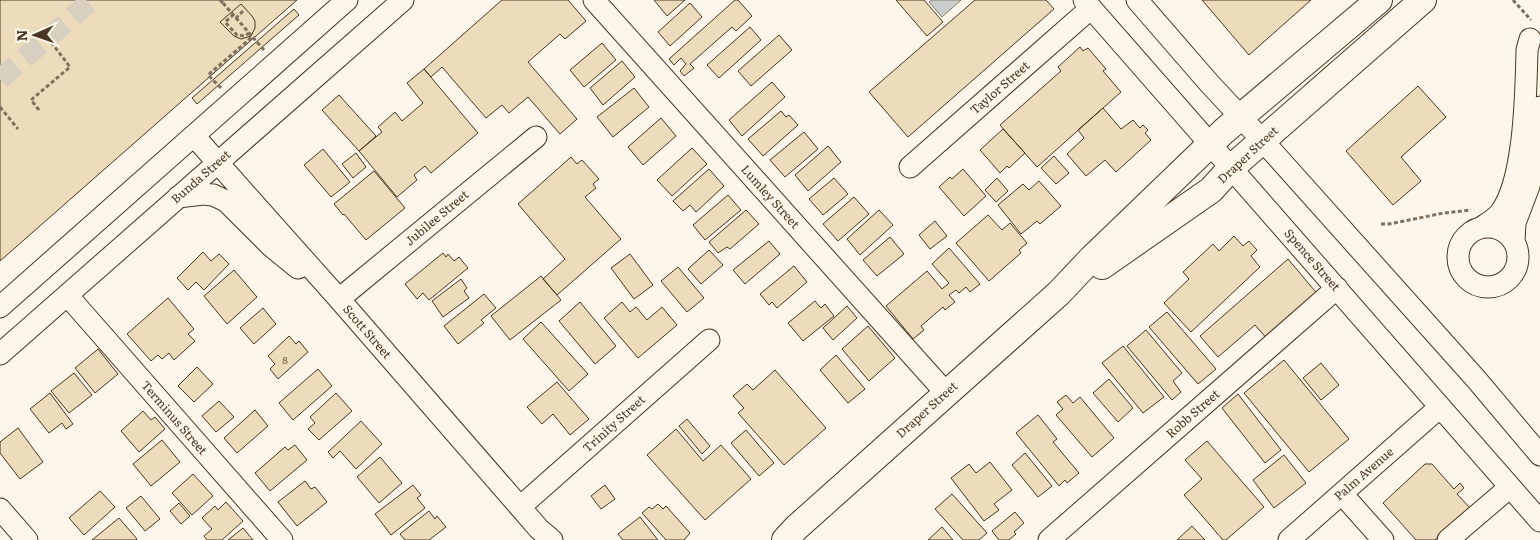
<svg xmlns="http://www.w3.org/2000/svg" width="1540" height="540" viewBox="0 0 1540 540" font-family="Literata,serif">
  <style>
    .water { fill: #c9cecd; stroke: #887966 }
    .building { fill: #ecdcbc; stroke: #4a3520 }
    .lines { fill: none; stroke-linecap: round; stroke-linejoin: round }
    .minor-tunnel { stroke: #d8cfc1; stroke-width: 21; stroke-dasharray: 21 11; stroke-linecap: butt }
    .minor-casing { stroke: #4a3520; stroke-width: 23 }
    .major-casing { stroke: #4a3520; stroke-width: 28 }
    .path { stroke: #7f6f5c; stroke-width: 3; stroke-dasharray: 4 2.5; stroke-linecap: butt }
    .minor { stroke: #fbf6e9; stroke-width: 21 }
    .major { stroke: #fbf6e9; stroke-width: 26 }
    .path-bridge { stroke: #7f6f5c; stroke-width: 3; stroke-dasharray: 4 2.5; stroke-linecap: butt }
    .labels { text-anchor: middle; stroke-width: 4; stroke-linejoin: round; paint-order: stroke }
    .number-label { font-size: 10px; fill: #725f47 }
    .street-label { font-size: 12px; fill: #4a3520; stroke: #fbf6e9 }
  </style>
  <rect width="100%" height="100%" fill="#fbf6e9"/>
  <!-- water -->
  <path class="water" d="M932 0H961L942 17 929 2Z"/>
  <!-- building -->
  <path class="building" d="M0 0H297L0 261Z
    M502 0H568L586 21 565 39 560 34 528 62 577 119 560 134 528 97 509 113 502 105 486 118 442 67 431 77 424 69Z
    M654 0H685L667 16Z
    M735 0H738L752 16 736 31 732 27 690 64 694 68 684 76 680 71 686 64 681 58 674 65 669 59Z
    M896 0H924L943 22 927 36Z
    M975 0H1046L1054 9 908 137 869 92Z
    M1202 0H1311L1249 55Z
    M690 3 702 17 670 46 658 32Z
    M241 4 252 16 255 21V28L251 36 241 39 234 36 220 22Z
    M294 9 299 15 197 104 192 98Z
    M750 27 761 40 719 78 707 65Z
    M779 35 792 50 751 86 738 71Z
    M602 43 616 60 584 87 570 70Z
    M1080 47 1083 51 1088 48 1106 69 1103 71 1121 92 1037 167 1000 125 1061 71 1058 67Z
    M622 61 635 77 603 105 590 88Z
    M424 69 478 133 431 173 425 166 414 175 417 180 397 197 359 151 382 132 378 127 395 112 402 121 423 103 407 83Z
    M772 82 785 97 742 136 729 120Z
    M1418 86 1446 117 1401 157 1421 181 1393 205 1346 151Z
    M634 88 649 107 613 137 597 117Z
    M339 95 376 136 359 151 322 110Z
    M1103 108 1121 129 1133 120 1140 128 1143 125 1148 130 1145 133 1151 140 1116 172 1105 160 1086 176 1067 154 1084 138 1078 130Z
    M781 111 786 117 789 115 798 125 763 156 748 139Z
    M661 118 676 136 643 165 628 147Z
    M1003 129 1025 153 1009 168 1007 166 1000 173 980 150Z
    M804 132 818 149 785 177 770 160Z
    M828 146 841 162 808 191 795 175Z
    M692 148 707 164 672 196 657 180Z
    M323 149 350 182 331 197 304 165Z
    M356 153 366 167 353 178 342 164Z
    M1054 156 1069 173 1056 184 1041 168Z
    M571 157 577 164 582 160 599 179 593 184 596 188 585 197 621 239 557 295 543 279 565 259 518 204Z
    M709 169 724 186 696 212 690 205 683 211 673 201Z
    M963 169 986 196 964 216 939 187 950 177 952 179Z
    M374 171 405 208 366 240 344 214 343 215 334 204Z
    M834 178 848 194 823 215 809 199Z
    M997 178 1008 191 996 202 985 190Z
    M1039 181 1061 206 1040 224 1037 221 1021 234 998 205 1023 184 1029 190Z
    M728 195 741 210 705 240 693 225Z
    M854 197 869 214 838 241 823 224Z
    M746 210 759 224 730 249 727 247 718 253 709 242Z
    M879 210 893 225 860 255 847 239Z
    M988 215 1002 230 1010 223 1027 243 1019 250 1021 253 989 281 956 243Z
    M935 221 947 236 930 249 919 235Z
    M1234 236 1243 246 1249 241 1257 250 1251 256 1260 267 1191 332 1164 303 1189 279 1183 272 1213 244 1219 251Z
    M890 237 904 254 877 276 863 260Z
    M769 241 780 254 745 284 733 270Z
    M949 248 980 284 970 292 966 287 959 293 956 290 949 295 955 302 945 310 943 307 921 326 924 330 913 339 886 306 927 271 942 289 949 283 932 264Z
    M709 250 723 265 701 284 688 269Z
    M203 252 211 261 219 254 229 264 204 290 196 282 188 290 177 278Z
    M443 253 446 257 448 254 454 261 459 257 468 268 429 300 423 293 417 299 405 284Z
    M630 254 653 285 634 299 611 268Z
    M1288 259 1320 297 1269 341 1255 325 1218 357 1200 336Z
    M794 266 807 282 777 308 772 302 769 305 760 294Z
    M678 267 704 298 687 312 661 281Z
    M234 270 257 297 227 324 204 296Z
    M541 276 561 300 510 340 491 316Z
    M461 279 467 288 464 291 469 298 443 317 432 301Z
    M484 294 496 308 481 320 484 323 458 344 444 326Z
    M168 298 194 329 188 334 195 341 174 360 169 353 162 359 158 355 151 361 127 334Z
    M815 301 821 308 825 304 834 316 803 341 788 323Z
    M580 302 616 346 595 364 559 321Z
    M622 302 630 312 636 307 647 320 662 307 677 325 638 358 604 318Z
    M847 306 857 318 833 340 823 328Z
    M263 308 276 324 254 344 240 328Z
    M1167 312 1216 369 1198 384 1149 327Z
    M541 322 588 374 569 391 523 339Z
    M868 326 895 358 869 381 842 349Z
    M1146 330 1182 373 1173 381 1181 392 1172 400 1127 346Z
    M289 336 296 344 299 341 308 352 278 379 270 369 275 364 268 356Z
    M1123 346 1164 397 1143 413 1102 363Z
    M98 349 118 374 95 393 75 368Z
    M836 355 865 389 848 403 820 370Z
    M1284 360 1349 439 1309 472 1244 393Z
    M1321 363 1339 385 1321 400 1303 378Z
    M197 367 213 384 194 402 178 386Z
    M318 369 332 386 293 420 279 403Z
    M775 370 826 428 784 465 738 413 744 408 733 396 747 384 753 390Z
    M74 373 92 395 69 413 51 391Z
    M1109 379 1133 408 1118 422 1093 393Z
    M557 382 589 419 570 435 553 414 542 424 527 407Z
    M50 393 73 424 66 429 62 423 49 433 30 409Z
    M336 393 352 411 319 440 308 429 315 423 310 417Z
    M1238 394 1281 450 1265 463 1222 408Z
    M1066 395 1073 403 1080 397 1114 438 1092 457 1056 415 1063 409 1057 402Z
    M219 401 234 417 216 432 202 416Z
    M255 410 268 426 237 453 224 438Z
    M143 411 151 420 155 417 165 429 139 452 121 431Z
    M1038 415 1057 439 1053 442 1079 473 1067 483 1065 480 1059 486 1016 433Z
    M687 419 710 446 702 454 679 426Z
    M361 421 382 444 356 469 340 451 333 458 328 452Z
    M18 428 43 462 20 479 0 453V442Z
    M676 429 703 461 721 445 751 479 705 520 647 455Z
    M746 430 774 463 759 476 731 443Z
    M162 440 180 462 151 486 133 464Z
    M1207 441 1264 507 1226 540H1223L1184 495 1202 479 1185 460Z
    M295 445 307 460 270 491 255 473 285 447 288 450Z
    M1025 453 1052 486 1038 497 1012 465Z
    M1284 455 1306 483 1274 508 1253 480Z
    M380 457 402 483 379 503 357 477Z
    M990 462 1012 490 994 504 999 510 984 521 951 478 969 464 976 473Z
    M1425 464H1432L1454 489 1460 483 1464 488 1457 494 1470 508 1435 540H1416L1383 503Z
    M193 474 213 496 192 515 172 493Z
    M305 481 311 489 315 487 327 502 297 526 278 502Z
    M413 485 421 495 417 498 425 508 391 535 375 514Z
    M605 485 615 499 601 509 591 496Z
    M100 491 115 507 84 535 69 518Z
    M952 494 987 533 979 540H963L935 509Z
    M141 496 160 519 145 531 126 508Z
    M226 502 243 521 222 540H207L204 536 212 529 202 518 215 506 218 510Z
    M179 503 190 516 181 524 170 511Z
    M658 504 663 509 666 506 690 533 684 540H666L642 513 649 507 652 509Z
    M429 511 435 519 437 516 446 527 429 540H405L400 534Z
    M1015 512 1024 523 1014 532 1016 534 1009 540H999L992 531Z
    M640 517 658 540H623L618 534Z
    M119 518 137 539 136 540H92Z
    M1192 526 1205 540H1177Z
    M942 527 953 540H928Z
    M243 528 253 540H228Z"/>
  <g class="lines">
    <!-- minor-tunnel -->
    <path class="minor-tunnel" d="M0 79 92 0"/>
    <!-- minor casing -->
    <g class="minor-casing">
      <path id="minor" d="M594 0 946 393
        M1084 0 1540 521
        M1137 0 1209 83 1263 141 1476 379 1540 455
        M194 136 339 299 539 529 552 540
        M910 167 1091 8
        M178 197 203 194 213 195 226 201 271 246 298 268
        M1482 227C1488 223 1495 219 1500 213 1525 181 1526 91 1527 50L1530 39
        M1458 257a30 30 0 1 1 60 0a30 30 0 1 1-60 0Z
        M1514 241 1515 223 1529 186 1534 164 1538 138 1540 107
        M67 295 282 540
        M339 299 536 137
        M0 307 347 0
        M0 354 403 0
        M1342 494 1383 540
        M520 507 709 340
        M0 509 27 540
        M1049 540 1337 288
        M1289 540 1440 407
        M1448 540 1510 487"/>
    </g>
    <!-- major casing -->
    <g class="major-casing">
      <path id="major" d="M1102 266 1211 190 1231 168 1423 0
        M785 540 796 528 1059 293 1092 258 1224 131 1379 0"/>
    </g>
    <!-- path -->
    <path class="path" d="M1513 0 1531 20
      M223 3 264 50
      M243 11 236 18 233 15 225 22 237 35 245 36 249 33
      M221 88 208 75 252 37
      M0 107 18 129
      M39 110 31 100 70 67 48 38
      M1381 224H1389L1444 213 1471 210"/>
    <!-- minor -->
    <use href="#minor" class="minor"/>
    <!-- major -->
    <use href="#major" class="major"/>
    <!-- path-bridge -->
    <path class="path-bridge" d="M220 0 223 3"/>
  </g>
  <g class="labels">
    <!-- number labels -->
    <g class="number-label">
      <text x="285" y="364">8</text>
    </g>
    <!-- street labels -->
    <g class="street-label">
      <text transform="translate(1000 88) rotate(-41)" y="4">Taylor Street</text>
      <text transform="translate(1248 155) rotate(-43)" y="4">Draper Street</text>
      <text transform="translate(201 177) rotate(-41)" y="4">Bunda Street</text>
      <text transform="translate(770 197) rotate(48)" y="4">Lumley Street</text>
      <text transform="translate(437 218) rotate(-40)" y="4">Jubilee Street</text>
      <text transform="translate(1312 260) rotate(49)" y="4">Spence Street</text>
      <text transform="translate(367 332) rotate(49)" y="4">Scott Street</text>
      <text transform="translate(927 410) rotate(-42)" y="4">Draper Street</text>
      <text transform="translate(1193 414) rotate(-41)" y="4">Robb Street</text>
      <text transform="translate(174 418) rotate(49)" y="4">Terminus Street</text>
      <text transform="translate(614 424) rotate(-42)" y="4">Trinity Street</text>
      <text transform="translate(1364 474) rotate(-41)" y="4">Palm Avenue</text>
    </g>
  </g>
  <!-- north arrow -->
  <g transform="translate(35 35) rotate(268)" stroke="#fbf6e9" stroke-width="4" paint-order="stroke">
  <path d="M0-4L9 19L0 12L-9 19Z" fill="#4a3520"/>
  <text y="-8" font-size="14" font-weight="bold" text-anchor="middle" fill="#4a3520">N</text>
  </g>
</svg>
